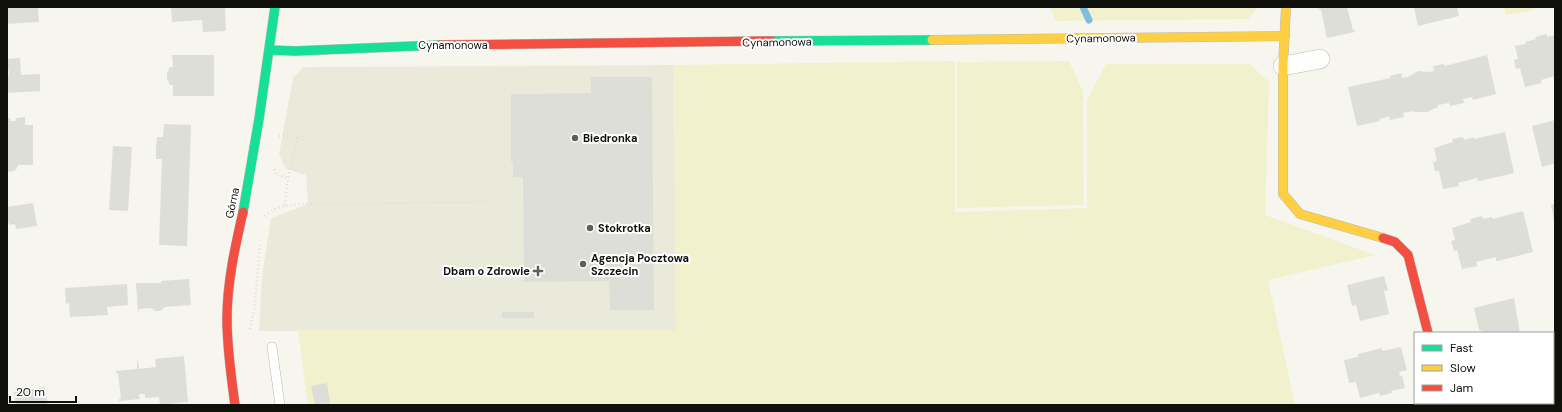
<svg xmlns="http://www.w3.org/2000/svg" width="1562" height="412" viewBox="0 0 1562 412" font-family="'DM Sans',sans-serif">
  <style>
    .built { fill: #eaeadb }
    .green { fill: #f2f1ce }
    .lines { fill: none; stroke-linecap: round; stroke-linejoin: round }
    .stream { stroke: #7cbde0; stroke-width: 7 }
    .building { fill: #deded8 }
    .lane-casing { stroke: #bbbbb4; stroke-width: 10 }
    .street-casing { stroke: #bbbbb4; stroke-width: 20 }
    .fast-casing { stroke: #bbbbb4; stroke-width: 10 }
    .slow-casing { stroke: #bbbbb4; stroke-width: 10 }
    .jam-casing { stroke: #bbbbb4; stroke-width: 10 }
    .path { stroke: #ddddda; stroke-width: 2.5; stroke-dasharray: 1 3; stroke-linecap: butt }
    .lane { stroke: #fefefc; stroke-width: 9 }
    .street { stroke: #fefefc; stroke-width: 19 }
    .fast { stroke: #16e098; stroke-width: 9 }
    .slow { stroke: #ffcf43; stroke-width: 9 }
    .jam { stroke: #f24e42; stroke-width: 9 }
    .poi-dot { fill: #60605a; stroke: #fff; stroke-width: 1.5 }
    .labels { text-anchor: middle; stroke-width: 4; stroke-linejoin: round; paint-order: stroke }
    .street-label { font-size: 11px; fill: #10100b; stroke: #fff }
    .poi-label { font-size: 11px; font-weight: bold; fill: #10100b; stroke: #fff; text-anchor: start }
  </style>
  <rect width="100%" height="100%" fill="#f6f6ee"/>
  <!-- built -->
  <path class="built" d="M674 65 676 330 259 331 262 277 271 218 308 204 306 175 286 169 279 154 293 78 303 67Z"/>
  <!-- green -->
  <path class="green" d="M1050 7H1259L1248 19 1055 21Z
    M1504 7H1538L1529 11 1506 15Z
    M955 61V212L1087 208V100L1106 64H1250L1269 82 1265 215 1375 255 1268 280 1295 405H308L298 330H676L674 65Z
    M1069 61 1083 92 1084 205 957 208V62Z"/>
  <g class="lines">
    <!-- stream -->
    <path class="stream" d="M1083 7 1089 20"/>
  </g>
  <!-- building -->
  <path class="building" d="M7 7H38L39 22 7 24Z
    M171 7H225L226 31 203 32 202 20 172 22Z
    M1324 7H1347L1353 30H1355V32L1327 38 1321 10H1319L1318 9Z
    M1414 7H1457L1459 16 1418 26Z
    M1547 34V37L1555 35V76L1541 80 1542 83 1525 87 1520 68 1516 69 1514 60 1518 59 1515 46 1526 44 1525 42 1536 39 1535 37Z
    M172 55H214V96H173V85H170L167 79V73L170 67H173Z
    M1487 55 1496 94 1473 100 1472 97 1463 99 1464 103 1450 106 1449 103 1438 105V107L1427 112H1414V111L1403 113 1404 117 1390 120 1389 116 1387 117 1379 119 1380 121 1357 126 1348 87 1390 78V76L1401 73 1402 78 1408 77 1418 71 1429 72 1434 71 1433 66 1444 64 1445 66Z
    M20 58 21 75 40 74V91L7 93V76L9 75 7 59Z
    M591 77H652L654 310H610L609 281 524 282 523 177H511V175H513V162H511V94L591 93Z
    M25 117V125H33V165H18L16 170 10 172 7 171V118H10V121H16V118Z
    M1555 120V163L1542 167 1532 126Z
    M164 124 191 125 187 246 159 245 162 159H156V148L157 137H163Z
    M1505 132 1514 173 1480 181H1478L1477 178 1458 183 1459 186 1443 189 1439 171H1435L1433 162 1437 161 1434 148 1453 142 1452 139 1463 137 1464 140 1474 137V139Z
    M113 146 132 147 128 211 109 210Z
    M33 203 37 226 16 229 15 224 9 225V223H7V207Z
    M1555 204V221H1554L1551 205Z
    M1523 211 1533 252 1498 261H1496V257L1476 262 1477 266 1462 269 1457 250 1454 251 1451 241 1455 240 1452 228 1471 222 1470 219 1482 216 1483 219 1492 217 1493 219Z
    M1384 276 1388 290 1384 291 1389 314 1360 321 1356 305 1352 306 1347 285Z
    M189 279 191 305 165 307 160 311H155L151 308 139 309V312H138L136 283H161V281Z
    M127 284 128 305 107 307 108 315 70 317 69 303 66 304 65 288Z
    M1514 298 1520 333H1482L1481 330H1479L1474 308Z
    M502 312H534V318H502Z
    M1401 347 1407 370 1399 372 1400 376 1402 375 1405 388 1391 391 1392 393 1380 396 1379 393 1360 398 1356 382 1349 383 1344 360 1358 357V354L1382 348V351Z
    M184 356 188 402 160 405 159 397 145 398V394H139L140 399 119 401V399H121L118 373H116V371L137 369V361H138L139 369 156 367 155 359Z
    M327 383 330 403 315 405 311 386Z
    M45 387 48 405H16L14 392Z
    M1495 403H1536L1537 405H1495Z"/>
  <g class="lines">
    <!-- lane casing -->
    <g class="lane-casing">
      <path id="lane" d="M272 347 280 405"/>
    </g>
    <!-- street casing -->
    <g class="street-casing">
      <path id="street" d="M1283 66 1320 59
        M1446 403 1447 405"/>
    </g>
    <!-- fast casing -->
    <g class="fast-casing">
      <path id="fast" d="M772 41 932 40
        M269 50 295 51 440 45
        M243 212 259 119 275 7"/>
    </g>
    <!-- slow casing -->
    <g class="slow-casing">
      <path id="slow" d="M1286 7 1283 66V194L1300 214 1383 238
        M932 40 1285 36"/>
    </g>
    <!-- jam casing -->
    <g class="jam-casing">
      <path id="jam" d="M440 45 772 41
        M1383 238 1395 242 1408 255 1428 333
        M235 405C231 376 227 348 227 319 227 283 235 247 243 212"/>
    </g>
    <!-- path -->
    <path class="path" d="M279 136H336
      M274 169 276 175 288 178
      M285 205 288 178 298 136
      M265 216C275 206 290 205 303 204L487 202
      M250 329 254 311 260 245"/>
    <!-- lane -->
    <use href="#lane" class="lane"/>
    <!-- street -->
    <use href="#street" class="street"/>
    <!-- fast -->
    <use href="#fast" class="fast"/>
    <!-- slow -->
    <use href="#slow" class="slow"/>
    <!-- jam -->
    <use href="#jam" class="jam"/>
  </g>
  <!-- markers -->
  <g class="poi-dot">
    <circle cx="575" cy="138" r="4"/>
    <circle cx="590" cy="228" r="4"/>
    <circle cx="583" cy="264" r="4"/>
    <path d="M536 265h4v4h4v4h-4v4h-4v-4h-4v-4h4z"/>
  </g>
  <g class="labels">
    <!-- street labels -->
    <g class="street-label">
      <text transform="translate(1101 38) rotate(-1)" y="4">Cynamonowa</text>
      <text transform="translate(777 42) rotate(-1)" y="4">Cynamonowa</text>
      <text x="453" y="49">Cynamonowa</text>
      <text transform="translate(232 203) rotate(-78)" y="4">Górna</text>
    </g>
    <!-- poi labels -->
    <g class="poi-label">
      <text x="583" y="142">Biedronka</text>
      <text x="598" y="232">Stokrotka</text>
      <text x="591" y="262">Agencja Pocztowa<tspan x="591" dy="13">Szczecin</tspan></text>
      <text x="530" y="275" text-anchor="end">Dbam o Zdrowie</text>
    </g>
  </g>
  <!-- border -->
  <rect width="1562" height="412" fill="none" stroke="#10100b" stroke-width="16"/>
  <!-- legend -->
  <rect x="1414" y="332" width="140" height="72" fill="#ffffff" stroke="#9f9f9d"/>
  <rect x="1422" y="345" width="20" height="6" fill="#16e098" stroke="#9f9f9d"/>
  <text x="1450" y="352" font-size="12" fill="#10100b">Fast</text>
  <rect x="1422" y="365" width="20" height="6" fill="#ffcf43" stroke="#9f9f9d"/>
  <text x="1450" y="372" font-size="12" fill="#10100b">Slow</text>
  <rect x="1422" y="385" width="20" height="6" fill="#f24e42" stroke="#9f9f9d"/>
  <text x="1450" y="392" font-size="12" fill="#10100b">Jam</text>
  <!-- scale -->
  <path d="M10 396v6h66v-6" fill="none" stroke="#10100b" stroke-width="2"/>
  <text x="16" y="396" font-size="12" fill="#10100b" stroke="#ffffff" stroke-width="3" paint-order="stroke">20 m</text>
</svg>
